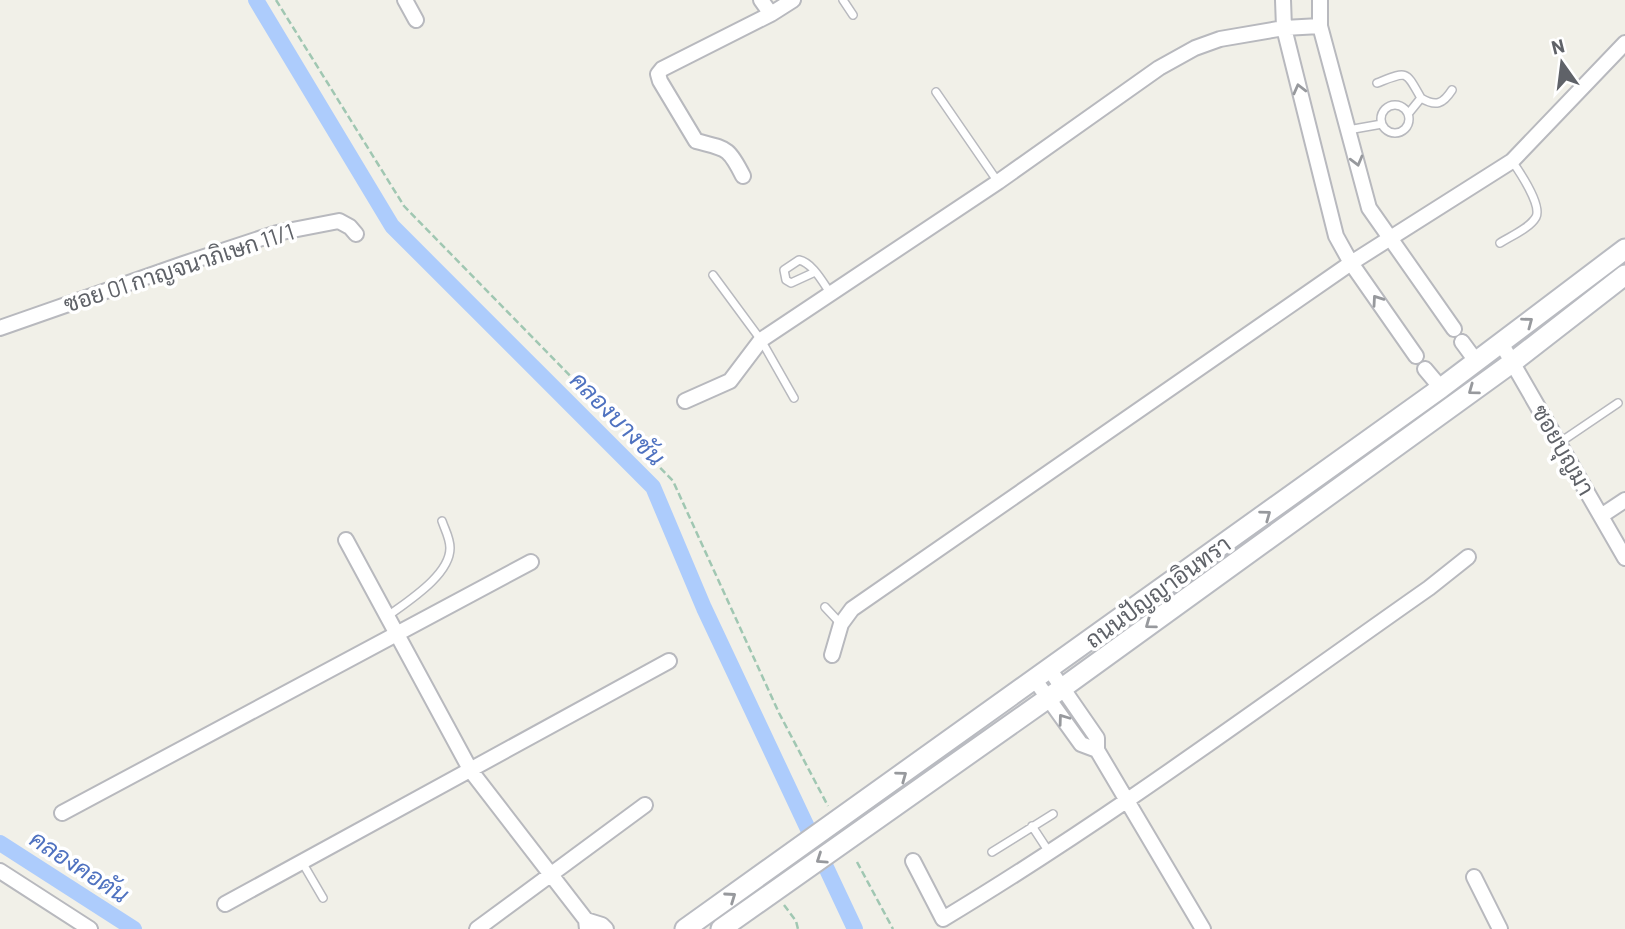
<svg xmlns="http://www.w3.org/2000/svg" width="1625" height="929" viewBox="0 0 1625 929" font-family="Barlow,Sarabun,sans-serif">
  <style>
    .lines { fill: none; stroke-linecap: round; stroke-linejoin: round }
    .canal { stroke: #adccfc; stroke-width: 16 }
    .lane-casing { stroke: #b8b9be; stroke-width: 10 }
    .street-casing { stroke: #b8b9be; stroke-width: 18 }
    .secondary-casing { stroke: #b9bbc1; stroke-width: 23 }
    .path { stroke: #a0c7b2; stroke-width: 2.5; stroke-dasharray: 7 3.5; stroke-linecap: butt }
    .lane { stroke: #fff; stroke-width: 7 }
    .street { stroke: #fff; stroke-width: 14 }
    .secondary { stroke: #fff; stroke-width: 19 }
    .oneway { stroke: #97999d }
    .labels { text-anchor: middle; stroke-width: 7; stroke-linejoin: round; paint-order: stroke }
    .street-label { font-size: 23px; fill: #5f6268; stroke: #fff }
    .water-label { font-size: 24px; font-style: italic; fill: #4f72c0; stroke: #fff }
  </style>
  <rect width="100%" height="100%" fill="#f1f0e8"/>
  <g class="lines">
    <!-- canal -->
    <path class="canal" d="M256 0 392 226 653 487 704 608 855 929
      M0 843 134 929"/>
    <!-- lane casing -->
    <g class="lane-casing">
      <path id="lane" d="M843 0 853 15
        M1377 83C1408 71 1405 70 1421 98L1408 114
        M936 92 998 182
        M1421 98C1436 107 1443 104 1452 90
        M1381 119a14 14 0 1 1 28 0a14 14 0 1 1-28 0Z
        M1348 130 1382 124
        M1500 243C1511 236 1530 228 1536 217 1542 205 1519 171 1512 161
        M815 272 791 283 786 280 784 270 799 260C813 263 823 283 831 294
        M713 275 761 340 794 398
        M1559 443 1618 403
        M825 607 841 624
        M388 616C408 601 450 575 450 548 450 538 445 530 442 521
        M1032 826 1049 852
        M992 852 1053 814
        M302 862 323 898"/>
    </g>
    <!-- street casing -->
    <g class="street-casing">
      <path id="street" d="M405 0 416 20
        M761 0 771 14 793 0
        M1283 0 1284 28 1336 236 1351 263 1416 356
        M1320 0V26L1369 208 1454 329
        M743 176C728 146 726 149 696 141L660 81 658 74 662 69 771 14
        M0 328 183 264 277 233 339 221 350 227 356 234
        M1462 342 1476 361
        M1501 343 1625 558
        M1425 369 1441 388
        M685 401 730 381 761 340 998 182 1159 68 1195 48 1220 39 1284 28 1320 26
        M1601 516 1625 500
        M346 540 471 771 586 920 587 929
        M832 655 841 624 852 609 1351 263 1512 161 1625 43
        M1050 670 1097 738V750L1203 929
        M1035 680 1081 744 1097 750
        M62 813 531 562
        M913 861 943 919C1111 818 1269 700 1429 588L1468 557
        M0 871 90 929
        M1474 877 1500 929
        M225 904 669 661
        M586 920 602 925 606 929
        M477 929 645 805"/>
    </g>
    <!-- secondary casing -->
    <g class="secondary-casing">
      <path id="secondary" d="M685 929 1441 388 1625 249
        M721 929 1061 689 1513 362 1625 275"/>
    </g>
    <!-- path -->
    <path class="path" d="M276 0 404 206 673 481 779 713 828 806
      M857 862 893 929
      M784 905 796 921 798 929"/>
    <!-- lane -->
    <use href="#lane" class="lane"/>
    <!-- street -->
    <use href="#street" class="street"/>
    <!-- secondary -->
    <use href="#secondary" class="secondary"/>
  </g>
  <!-- one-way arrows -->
  <defs><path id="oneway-chevron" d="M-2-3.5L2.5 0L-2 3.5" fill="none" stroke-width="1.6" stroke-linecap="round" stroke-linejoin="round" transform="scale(1.75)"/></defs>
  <g class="oneway">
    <use href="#oneway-chevron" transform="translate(1299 89) rotate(-104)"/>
    <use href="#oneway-chevron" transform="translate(1357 161) rotate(75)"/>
    <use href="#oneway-chevron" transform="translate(1377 300) rotate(-125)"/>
    <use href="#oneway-chevron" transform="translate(1528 322) rotate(-37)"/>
    <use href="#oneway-chevron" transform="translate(1473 390) rotate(144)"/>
    <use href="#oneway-chevron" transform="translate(1266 515) rotate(-36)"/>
    <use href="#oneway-chevron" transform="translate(1150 624) rotate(144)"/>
    <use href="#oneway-chevron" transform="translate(1063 719) rotate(-126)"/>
    <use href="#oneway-chevron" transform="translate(902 776) rotate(-36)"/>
    <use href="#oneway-chevron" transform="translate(821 859) rotate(146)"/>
    <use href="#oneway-chevron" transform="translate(731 897) rotate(-35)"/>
  </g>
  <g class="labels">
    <!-- street labels -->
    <g class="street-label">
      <text transform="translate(179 268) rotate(-18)" y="8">ซอย 01 กาญจนาภิเษก 11/1</text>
      <text transform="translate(1563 450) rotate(60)" y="8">ซอยบุญมา</text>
      <text transform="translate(1158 592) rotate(-36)" y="8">ถนนปัญญาอินทรา</text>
    </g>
    <!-- water labels -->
    <g class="water-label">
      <text transform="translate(617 419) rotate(45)" y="8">คลองบางชัน</text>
      <text transform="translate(79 867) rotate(33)" y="8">คลองคอตัน</text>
    </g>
  </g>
  <!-- north arrow -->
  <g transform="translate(1562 63) rotate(346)" stroke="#ffffff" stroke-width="5" paint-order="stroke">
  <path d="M0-5L12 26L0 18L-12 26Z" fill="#5f6268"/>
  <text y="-10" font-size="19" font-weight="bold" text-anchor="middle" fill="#5f6268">N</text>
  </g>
</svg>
